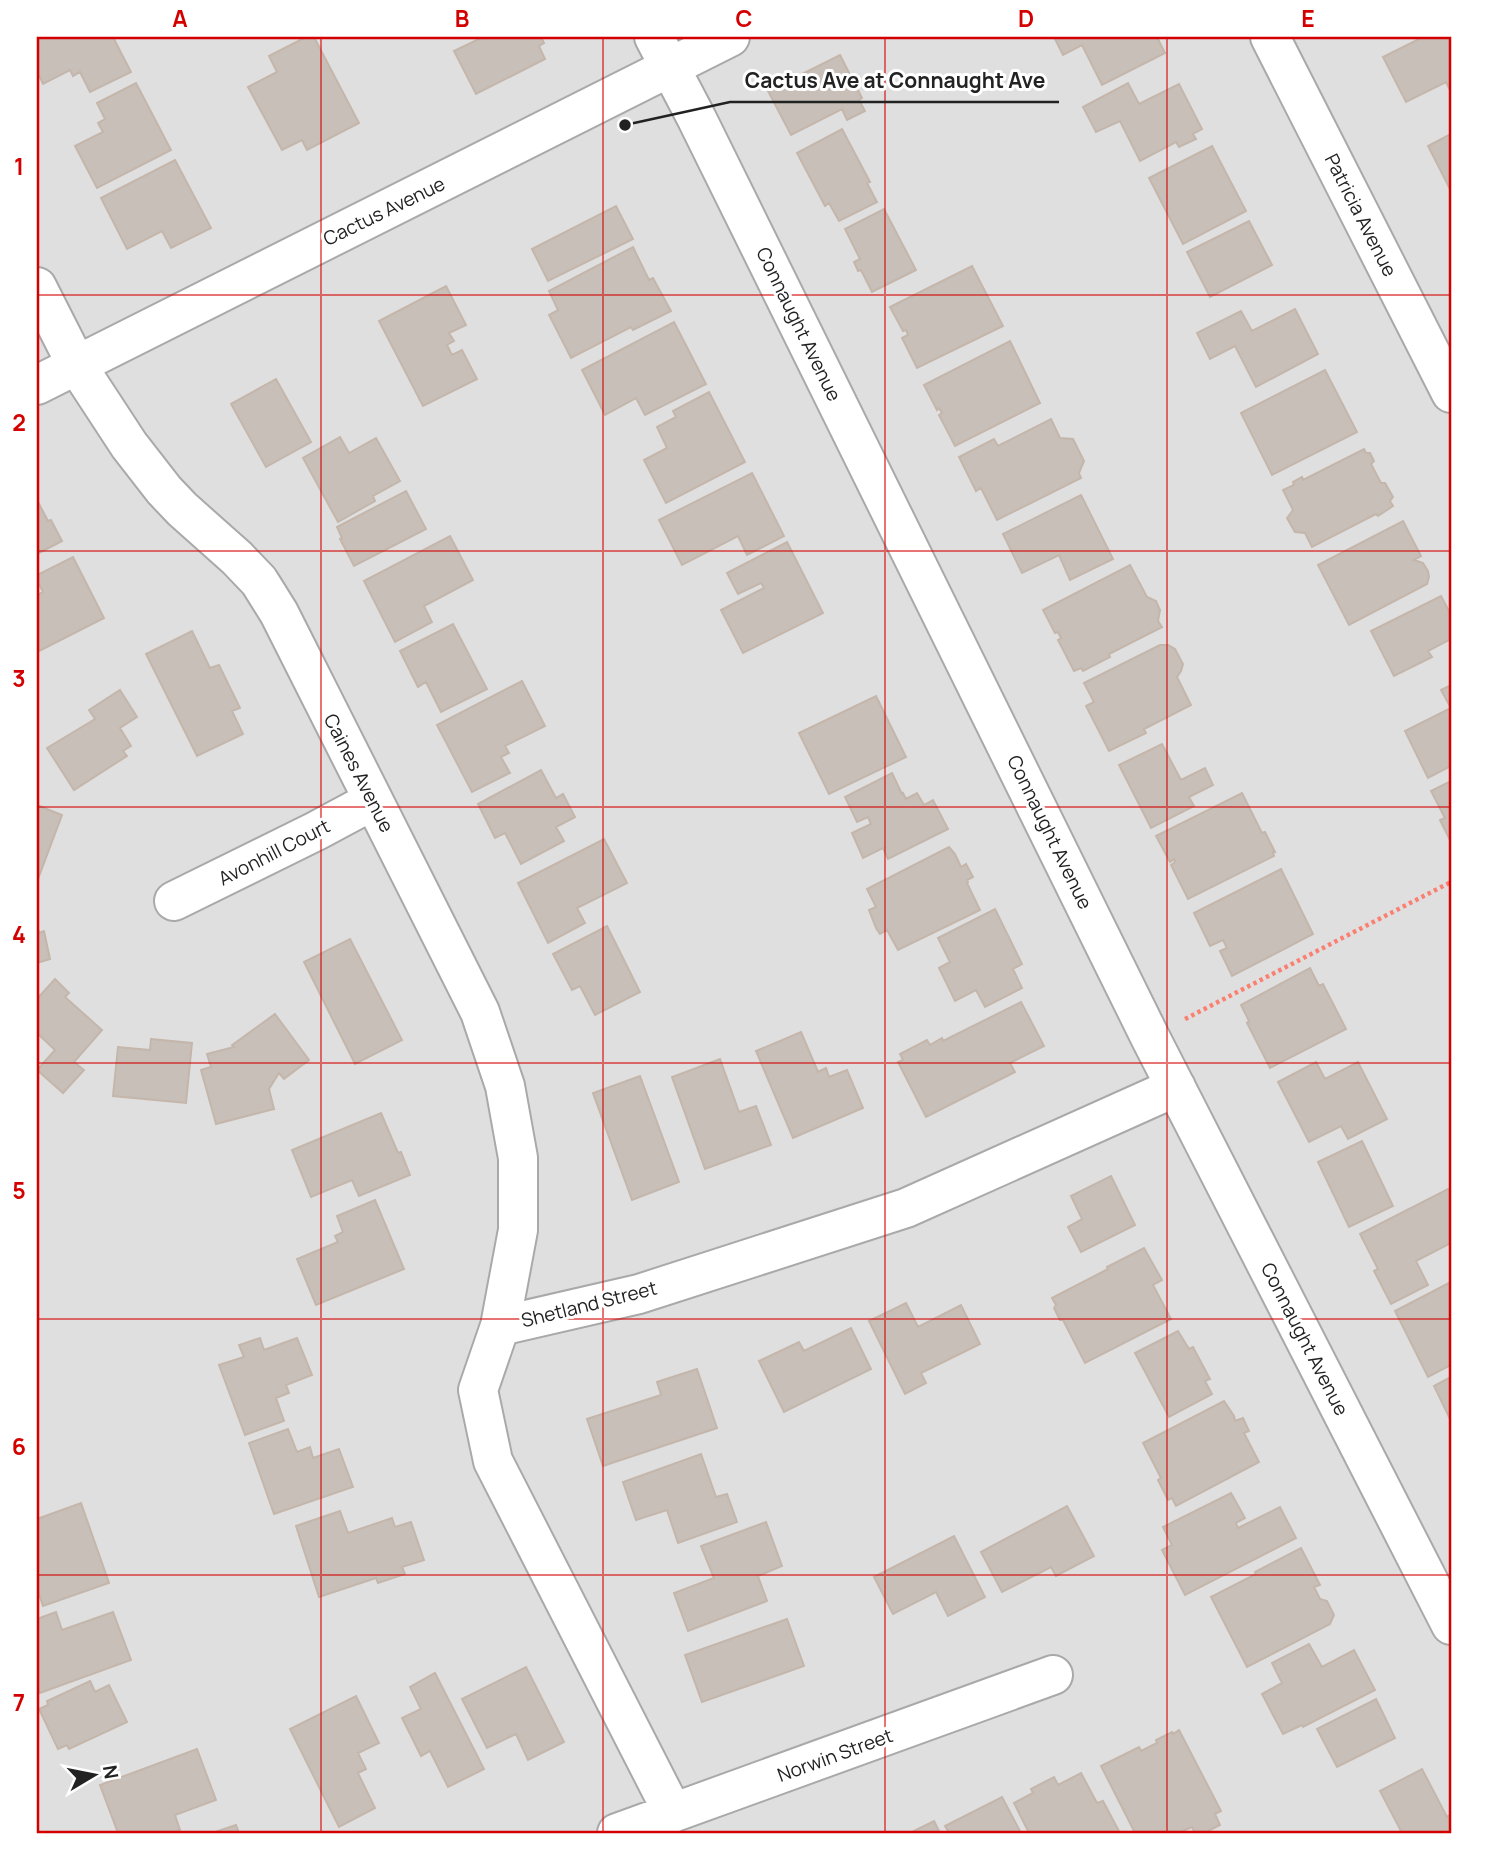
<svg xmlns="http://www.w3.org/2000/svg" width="1488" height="1870" viewBox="0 0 1488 1870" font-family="Manrope,sans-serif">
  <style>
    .residential { fill: #e0dfdf }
    .building { fill: #c7bfb8; stroke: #c4b6ab; stroke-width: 2 }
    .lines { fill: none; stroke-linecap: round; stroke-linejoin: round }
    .minor-casing { stroke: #a9a9a9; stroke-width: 42 }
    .path { stroke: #fa8072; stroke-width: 4.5; stroke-dasharray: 3.5 3.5; stroke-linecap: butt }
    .minor { stroke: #fff; stroke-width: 38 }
    .grid { fill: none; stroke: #d40000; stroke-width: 2; stroke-opacity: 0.55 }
    .labels { text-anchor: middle; stroke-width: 6; stroke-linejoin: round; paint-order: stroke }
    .street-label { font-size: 19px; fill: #222; stroke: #fff }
    .leader { fill: none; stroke: #222; stroke-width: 2.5 }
    .callout-dot { fill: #222; stroke: #fff; stroke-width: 2.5 }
    .callout-label { font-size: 21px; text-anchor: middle; font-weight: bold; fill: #222; stroke: #fff; stroke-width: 6; stroke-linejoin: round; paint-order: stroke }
    .neatline { fill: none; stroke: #d40000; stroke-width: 2.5 }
    .grid-label { font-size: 23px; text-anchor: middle; font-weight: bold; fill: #d40000 }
  </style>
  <rect width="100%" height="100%" fill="#f2efe9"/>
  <!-- residential -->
  <path class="residential" d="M37 37H1451V1833H37Z"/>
  <!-- building -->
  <path class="building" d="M37 37H113L131 72 90 92 80 72 73 76 70 70 43 84 37 71Z
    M306 37H314L359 123 307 150 302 140 282 150 248 87 277 72 269 56Z
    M483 37H541L544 43 539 46 545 59 476 94 454 51Z
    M1054 37H1157L1165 53 1102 85 1082 45 1063 55Z
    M1423 37H1451V92L1446 82 1406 102 1383 57Z
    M840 55 862 98 859 100 865 111 847 120 842 109 791 135 768 91Z
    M136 83 171 150 97 188 75 146 103 132 98 123 105 119 97 103Z
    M1128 83 1139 104 1179 84 1202 129 1193 134 1196 139 1179 147 1176 142 1140 161 1120 121 1096 132 1083 107Z
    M842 129 870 182 867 183 877 202 839 221 829 203 825 206 797 153Z
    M1451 134V191L1428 146Z
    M1212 146 1246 211 1183 244 1149 178Z
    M175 160 211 228 171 248 162 231 127 249 101 198Z
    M616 206 633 239 548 281 532 249Z
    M884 209 916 270 872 292 861 270 858 271 854 262 860 259 845 229Z
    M1249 221 1272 265 1210 297 1187 252Z
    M633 247 649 280 653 278 671 311 633 330 631 327 571 358 549 315 558 310 549 291Z
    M972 266 1003 326 917 368 902 338 908 335 906 330 903 331 890 307Z
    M446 286 466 325 449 333 454 341 447 345 452 355 462 350 477 379 423 406 379 321Z
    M1295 309 1318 354 1256 387 1235 346 1210 359 1197 333 1241 311 1252 331Z
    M674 322 706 384 645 415 636 398 605 415 582 370Z
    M1010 341 1040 403 955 446 939 415 942 413 939 408 937 410 924 385Z
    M1325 370 1357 432 1272 475 1241 413Z
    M276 379 311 442 266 467 231 404Z
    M709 392 745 462 666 503 644 460 667 448 657 427 676 417 673 411Z
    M1051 419 1060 438 1073 439 1084 461 1079 473 1081 478 997 520 981 488 976 491 959 457 994 439 998 446Z
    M340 437 349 453 376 438 400 481 373 496 375 501 338 522 303 458Z
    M1364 449 1366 453H1370L1374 461 1371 464 1381 483H1385L1393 497 1390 501 1393 506 1378 516 1376 514 1312 547 1305 533 1295 532 1287 518 1293 510 1283 490 1294 485 1293 482 1302 477 1303 480Z
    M752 473 784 536 747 555 738 536 682 565 659 520Z
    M406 491 426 529 354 566 340 539 342 538 337 527Z
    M1081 495 1113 559 1070 580 1059 555 1022 573 1003 534Z
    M37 500 48 521 51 520 62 541 37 554Z
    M1403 521 1421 556 1414 560 1423 563 1428 571 1429 577 1427 584 1349 625 1318 565Z
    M450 536 473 580 424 606 432 622 395 642 364 581Z
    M787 542 823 613 743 653 721 610 764 588 761 583 738 594 727 573Z
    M73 557 104 618 37 652V595L43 592 37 580V575Z
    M1130 565 1147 597 1156 601 1160 610 1158 621 1162 627 1109 654 1110 657 1083 671 1081 668 1074 671 1058 640 1061 638 1058 632 1055 633 1043 610Z
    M1441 596 1451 615V639L1428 651 1432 657 1394 676 1371 631Z
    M453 624 487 689 441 712 426 682 418 687 400 651Z
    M192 631 210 668 219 665 240 708 232 711 243 734 197 756 146 654Z
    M1160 645H1168L1175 649 1183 664 1181 671 1177 677 1191 705 1144 729 1146 733 1109 751 1086 706 1094 702 1084 683Z
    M522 681 545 726 505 746 509 753 501 757 510 773 472 792 437 725Z
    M1451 685V766L1428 778 1405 731 1451 708 1441 690Z
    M120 690 137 717 120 728 131 746 123 751 127 756 74 790 47 748 95 719 89 710Z
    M876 696 906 757 829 794 799 733Z
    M1162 744 1181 780 1205 768 1213 785 1189 797 1194 806 1151 828 1119 765Z
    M541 770 556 798 563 794 575 817 556 827 564 841 521 864 505 833 495 838 478 804Z
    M892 773 902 794 903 793 906 799 917 793 924 805 933 800 948 829 888 859 883 848 863 858 852 833 871 824 868 817 857 822 845 797Z
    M1451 781V842L1440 820 1445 818 1431 791Z
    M1242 793 1262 833 1265 832 1275 852H1273L1274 856 1188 899 1171 865 1175 862 1174 859 1170 862 1156 836Z
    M37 805 62 815 38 879 37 878Z
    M604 839 627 883 577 908 585 923 548 943 518 883Z
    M949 847 955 854 961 867 966 864 973 877 967 880 968 882 967 883 980 910 898 950 887 930 880 934 876 928 869 910 876 907 867 889Z
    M1281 869 1313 934 1232 976 1220 951 1227 948 1223 940 1210 946 1194 913Z
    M995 909 1022 964 1013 969 1022 988 985 1007 976 990 955 1001 939 968 950 962 938 938Z
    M37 924 39 933 44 931 50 959 37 963Z
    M607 926 640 992 595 1015 580 986 572 990 553 954Z
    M350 939 402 1040 355 1064 304 962Z
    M1310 968 1319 986 1323 984 1346 1029 1270 1068 1247 1023 1249 1021 1241 1005Z
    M55 979 69 993 65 997 102 1030 74 1062 84 1070 63 1093 37 1070 55 1050 37 1033V999Z
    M1021 1002 1044 1046 1010 1063 1015 1072 926 1117 898 1062 903 1060 900 1054 927 1040 930 1045 942 1038 943 1041Z
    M275 1014 309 1060 284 1079 279 1073 269 1089 274 1109 216 1124 201 1070 211 1067 207 1054 234 1047 232 1045Z
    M801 1032 818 1072 826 1068 829 1077 847 1070 863 1108 793 1138 756 1051Z
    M151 1039 192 1043 186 1103 113 1096 118 1047 150 1050Z
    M720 1059 739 1112 756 1106 771 1145 705 1169 672 1077Z
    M1316 1062 1325 1079 1358 1062 1387 1119 1348 1139 1341 1126 1309 1142 1278 1082Z
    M640 1076 679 1182 632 1200 593 1093Z
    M381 1113 398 1153 401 1152 410 1175 359 1196 352 1180 311 1197 292 1150Z
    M1362 1141 1393 1206 1349 1227 1318 1162Z
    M1111 1176 1135 1225 1081 1252 1068 1227 1082 1219 1071 1196Z
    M1448 1189 1451 1194V1243L1416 1261 1428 1285 1391 1304 1374 1271 1378 1269 1360 1234Z
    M375 1200 404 1269 316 1305 297 1259 338 1242 335 1236 343 1232 337 1216Z
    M1144 1248 1162 1280 1153 1285 1171 1319 1085 1363 1063 1320H1060L1054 1308 1056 1305 1052 1298 1108 1269 1107 1267Z
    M1451 1282V1365L1428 1377 1395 1311Z
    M906 1303 918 1327 961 1305 980 1344 921 1373 926 1383 905 1394 869 1321Z
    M851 1328 871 1369 784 1412 759 1361 799 1342 804 1351Z
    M1178 1331 1189 1349 1193 1347 1210 1379 1205 1381 1212 1394 1169 1417 1135 1353Z
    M260 1338 264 1350 297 1338 312 1375 286 1385 289 1393 276 1398 284 1421 245 1435 219 1365 244 1357 239 1345Z
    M697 1369 717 1428 603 1466 587 1419 661 1395 657 1382Z
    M1451 1377V1421L1434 1386Z
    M1224 1401 1234 1416 1235 1421 1243 1418 1249 1431 1244 1433 1259 1462 1176 1506 1172 1498 1168 1500 1158 1480 1161 1478 1143 1443Z
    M288 1429 297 1452 310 1447 313 1458 339 1449 353 1487 274 1514 249 1443Z
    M701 1454 716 1497 727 1494 737 1522 678 1543 667 1510 636 1520 623 1482Z
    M1231 1493 1245 1518 1236 1523 1238 1528 1280 1507 1296 1538 1185 1595 1162 1550 1172 1545 1163 1527Z
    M81 1503 109 1583 43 1606 37 1588V1519Z
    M1067 1506 1094 1556 1056 1576 1051 1567 1002 1592 981 1552Z
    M340 1511 348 1533 392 1518 395 1527 411 1522 424 1560 402 1567 405 1574 378 1583 376 1578 319 1597 296 1526Z
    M766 1522 782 1566 758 1576 767 1601 688 1631 674 1593 714 1578 701 1546Z
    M954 1536 985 1597 948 1616 936 1592 893 1614 874 1577Z
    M1301 1548 1320 1585 1314 1587 1320 1599 1327 1601 1334 1615 1330 1624 1247 1667 1211 1597 1256 1574 1255 1572Z
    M56 1612 62 1630 113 1612 131 1660 40 1693 37 1686V1619Z
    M787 1619 804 1666 702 1702 685 1655Z
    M1309 1644 1322 1667 1354 1650 1375 1690 1303 1727 1302 1725 1283 1734 1262 1694 1282 1683 1272 1663Z
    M526 1667 564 1742 528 1760 516 1734 487 1748 462 1699Z
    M435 1673 484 1769 448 1787 430 1751 421 1756 402 1718 421 1709 410 1687Z
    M90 1681 95 1692 109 1685 127 1722 69 1749 67 1745 58 1749 39 1709 48 1705 47 1701Z
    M356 1696 379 1743 358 1753 366 1769 358 1773 375 1808 339 1827 290 1729Z
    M1376 1699 1395 1738 1337 1767 1317 1729Z
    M1179 1730 1221 1811 1215 1814 1220 1825 1204 1833H1195L1192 1827 1178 1833H1135L1101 1766 1139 1747 1141 1751 1157 1743 1156 1740 1172 1732 1173 1734Z
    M197 1749 216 1800 175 1815 180 1830 172 1833H118L100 1785Z
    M1422 1769 1447 1817 1451 1815V1832L1448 1833H1396L1401 1831 1380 1791Z
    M1081 1773 1097 1803 1103 1801 1120 1833H1029L1014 1803 1033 1793 1031 1789 1054 1777 1058 1785Z
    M1002 1797 1021 1833H949L945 1826Z
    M934 1821 940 1833H910Z
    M236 1825 239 1833H212Z"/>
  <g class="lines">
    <!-- minor casing -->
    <g class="minor-casing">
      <path id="minor" d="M654 37 697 119 1150 1037 1451 1625
        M1270 37 1451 393
        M37 287 76 364 129 445 164 490 182 509 237 558 259 581 279 613 480 1012 505 1086 518 1158V1230L500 1326 478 1390 493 1461 673 1813
        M37 385 730 37
        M174 901 316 831 372 801
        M500 1326 639 1294 906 1208 1176 1087
        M617 1833 1053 1675"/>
    </g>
    <!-- path -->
    <path class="path" d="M1185 1019 1451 882"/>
    <!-- minor -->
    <use href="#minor" class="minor"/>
  </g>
  <!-- grid -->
  <path class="grid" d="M321 37V1833M603 37V1833M885 37V1833M1167 37V1833M37 295H1451M37 551H1451M37 807H1451M37 1063H1451M37 1319H1451M37 1575H1451"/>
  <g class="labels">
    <!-- street labels -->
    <g class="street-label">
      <text transform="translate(384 211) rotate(-26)" y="7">Cactus Avenue</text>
      <text transform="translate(1361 215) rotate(63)" y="7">Patricia Avenue</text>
      <text transform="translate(799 324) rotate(64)" y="7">Connaught Avenue</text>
      <text transform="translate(359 773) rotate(63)" y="7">Caines Avenue</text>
      <text transform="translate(1050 832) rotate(64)" y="7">Connaught Avenue</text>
      <text transform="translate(274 852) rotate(-27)" y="7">Avonhill Court</text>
      <text transform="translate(589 1304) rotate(-14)" y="7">Shetland Street</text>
      <text transform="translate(1305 1339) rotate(63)" y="7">Connaught Avenue</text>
      <text transform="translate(835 1755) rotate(-20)" y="7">Norwin Street</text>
    </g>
  </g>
  <!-- callouts -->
  <path class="leader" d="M625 125L730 102H1059"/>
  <circle class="callout-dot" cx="625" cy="125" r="7"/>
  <g class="callout-label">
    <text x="895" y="88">Cactus Ave at Connaught Ave</text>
  </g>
  <!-- border -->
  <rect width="1488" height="1870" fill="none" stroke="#ffffff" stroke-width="77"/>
  <!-- north arrow -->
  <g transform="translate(94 1775) rotate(80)" stroke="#ffffff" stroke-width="5" paint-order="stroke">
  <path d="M0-5L12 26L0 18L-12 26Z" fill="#222222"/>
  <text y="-10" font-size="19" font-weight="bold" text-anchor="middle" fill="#222222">N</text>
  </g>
  <rect x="38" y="38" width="1412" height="1794" class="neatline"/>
  <g class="grid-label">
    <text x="180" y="27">A</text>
    <text x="462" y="27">B</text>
    <text x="744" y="27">C</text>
    <text x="1026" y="27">D</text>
    <text x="1308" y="27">E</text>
    <text x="19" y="175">1</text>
    <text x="19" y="431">2</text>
    <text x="19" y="687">3</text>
    <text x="19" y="943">4</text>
    <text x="19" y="1199">5</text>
    <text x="19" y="1455">6</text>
    <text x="19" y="1711">7</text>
  </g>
</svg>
